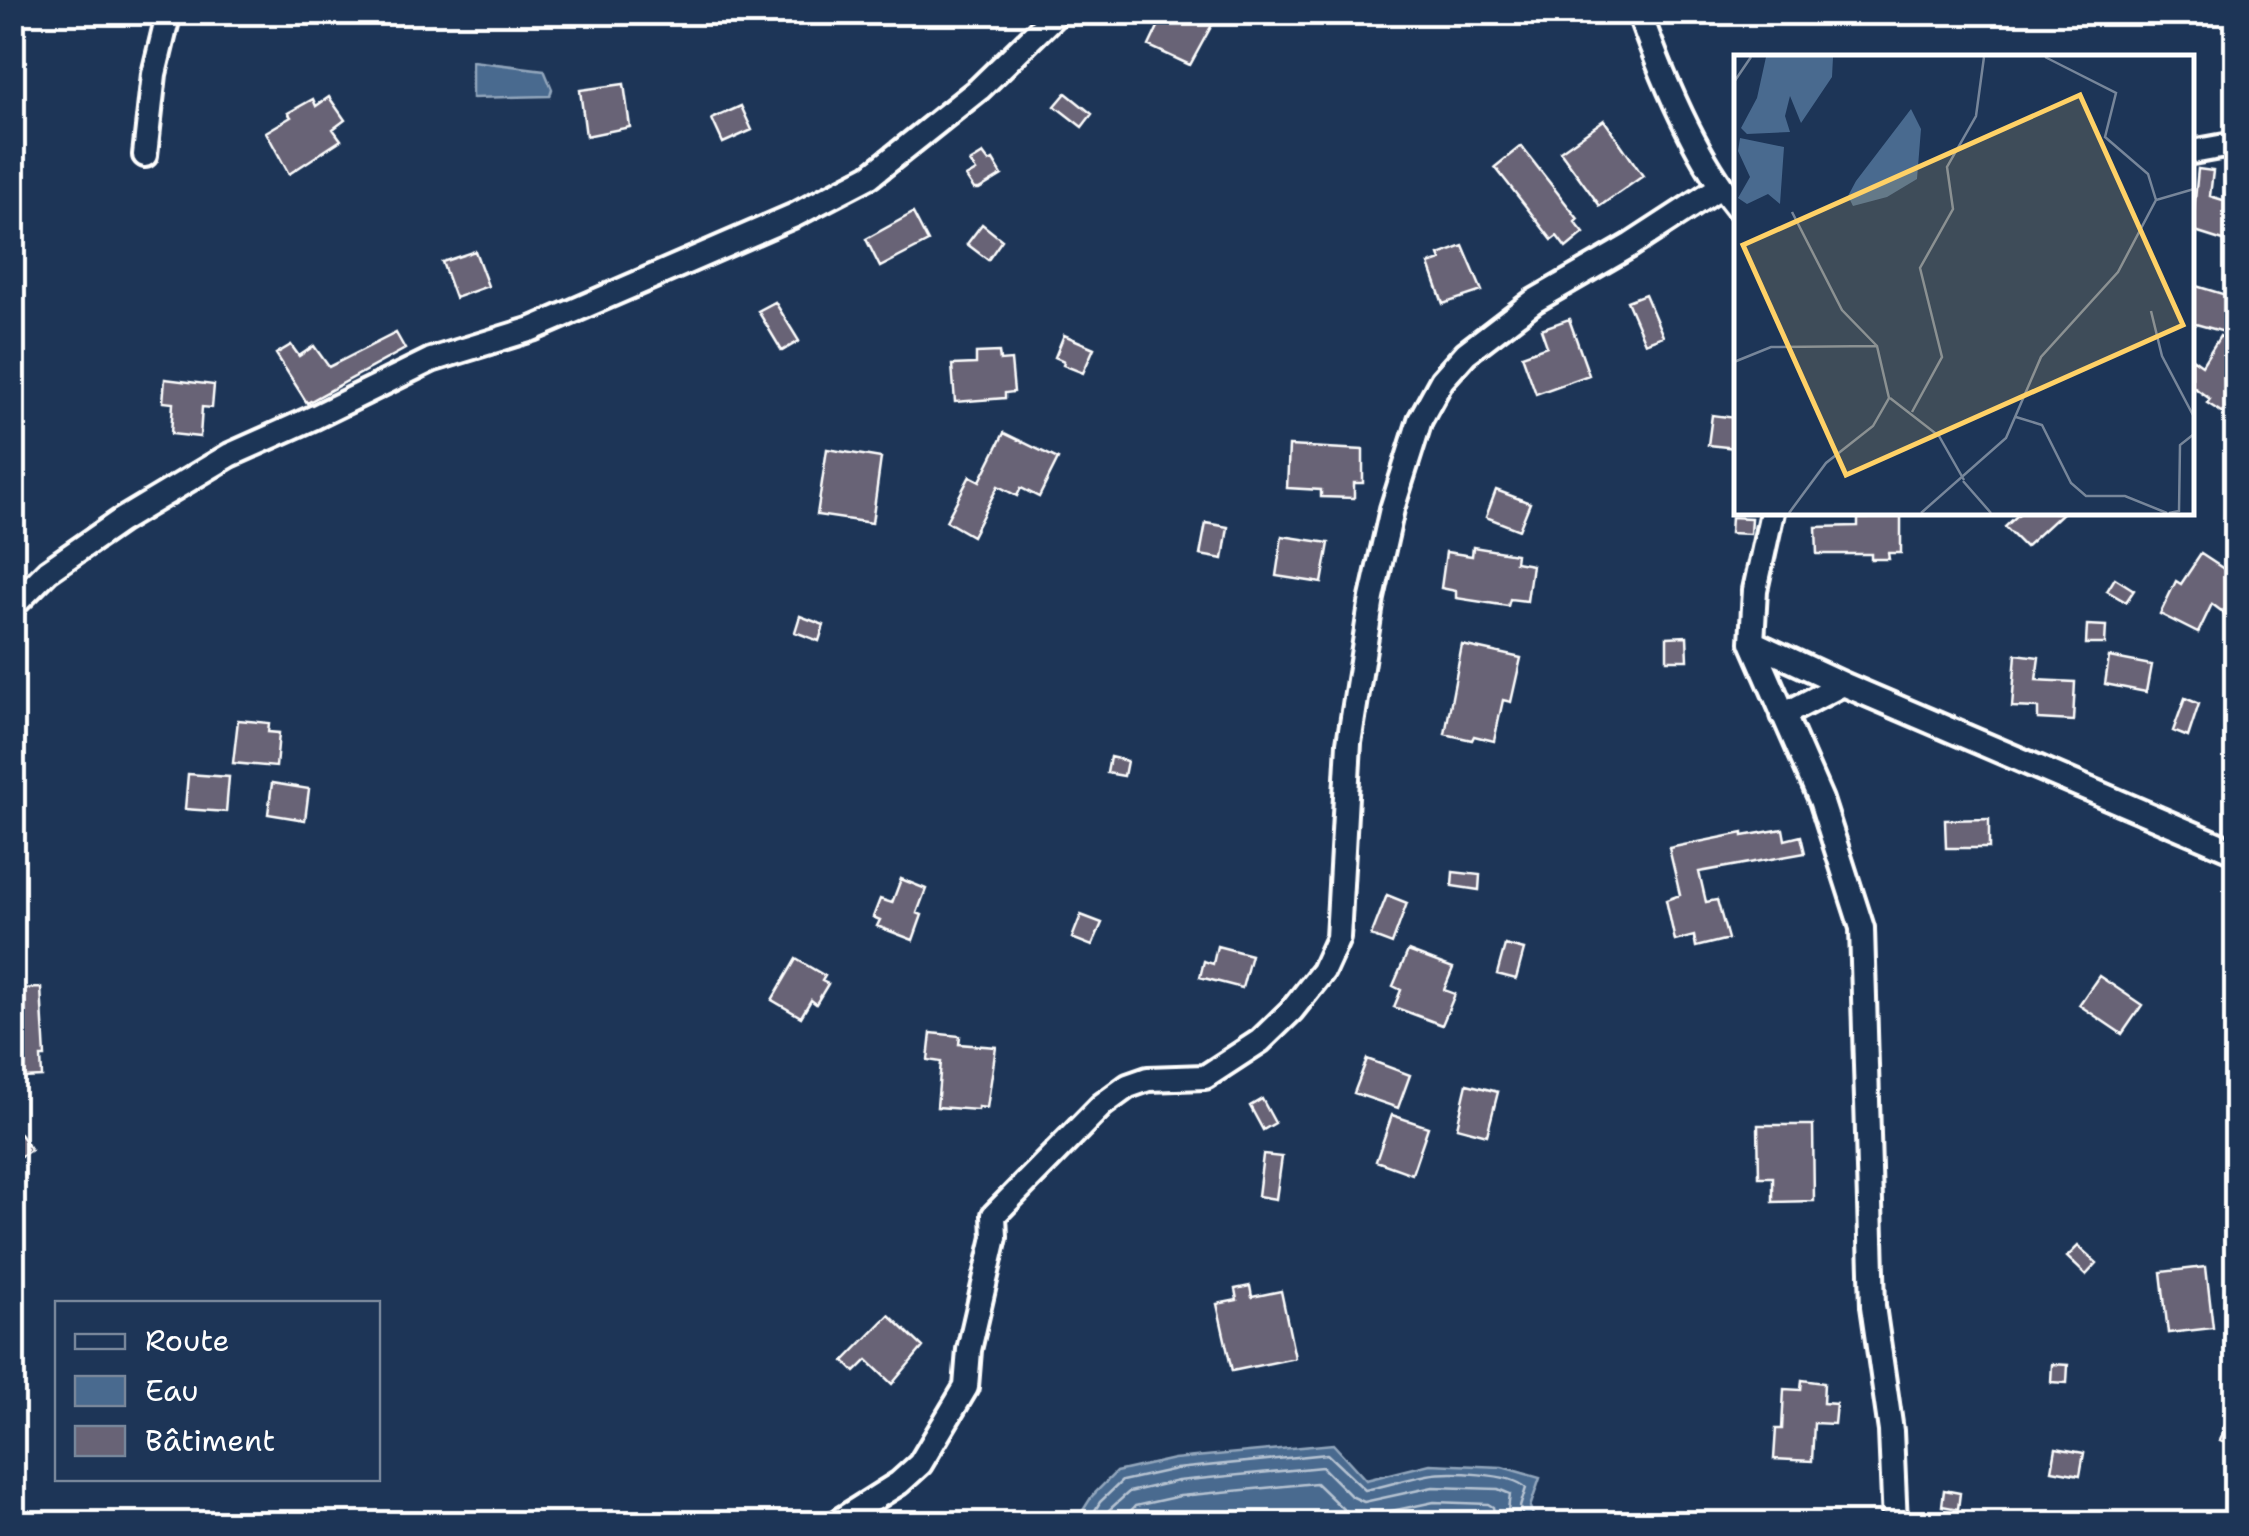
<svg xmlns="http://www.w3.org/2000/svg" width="2249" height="1536" viewBox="0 0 2249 1536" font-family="'Shantell Sans',sans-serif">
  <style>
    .water { fill: #496a8f; stroke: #92a6bc; stroke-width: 2.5 }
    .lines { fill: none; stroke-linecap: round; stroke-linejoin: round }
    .shore { stroke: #b6c3d2; stroke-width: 2.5 }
    .building { fill: #686376; stroke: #fff; stroke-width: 2.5 }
    .minor-casing { stroke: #fff; stroke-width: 30 }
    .minor { stroke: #1d3557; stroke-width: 22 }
    .inset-road { fill: none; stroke: #77869a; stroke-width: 2.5 }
    .view { fill: #ffd166; fill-opacity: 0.15; stroke: #ffd166; stroke-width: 5 }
    .inset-edge { fill: none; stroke: #fff; stroke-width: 5 }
  </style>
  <rect width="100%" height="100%" fill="#1d3557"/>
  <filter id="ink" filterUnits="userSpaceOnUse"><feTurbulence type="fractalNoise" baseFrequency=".01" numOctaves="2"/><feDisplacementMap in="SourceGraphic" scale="20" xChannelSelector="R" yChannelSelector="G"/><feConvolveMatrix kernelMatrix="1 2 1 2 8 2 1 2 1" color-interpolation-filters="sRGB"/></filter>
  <g filter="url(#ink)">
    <!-- water -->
    <path class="water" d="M472 61 544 70 552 89 550 96 472 98Z
      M1333 1444 1366 1480 1430 1464 1502 1467 1540 1478 1530 1507 1536 1523H1075L1092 1496 1116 1472 1174 1459Z"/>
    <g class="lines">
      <!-- shore -->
      <path class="shore" d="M1087 1524 1100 1502 1122 1481 1176 1469 1327 1454 1365 1490C1386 1486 1406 1479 1427 1475 1448 1471 1513 1473 1526 1488L1520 1507 1525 1524
        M1101 1524 1109 1510 1129 1492 1178 1481 1322 1467 1351 1496 1364 1502 1433 1487 1498 1489 1510 1494 1508 1510 1512 1524
        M1119 1524 1135 1506 1180 1496 1316 1483 1344 1510 1363 1517 1434 1502 1488 1504 1493 1507 1496 1524"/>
    </g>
    <!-- building -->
    <path class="building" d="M1165 12H1219L1190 65 1149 46Z
      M624 84 630 127 586 136 580 90Z
      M1066 93 1092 114 1082 127 1055 106Z
      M329 97 345 120 333 129 341 140 289 174 266 132 291 117 288 113 313 99 316 106Z
      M741 106 752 130 723 143 712 119Z
      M1604 120 1643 176 1600 206 1560 151Z
      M1521 146 1578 219 1575 222 1584 233 1566 248 1557 236 1552 240 1495 167Z
      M983 154 989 162 993 160 1002 175 979 189H974L966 177 976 171 970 162Z
      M2198 169 2213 171 2210 196 2236 204V245L2192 231Z
      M913 213 928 242 880 267 866 239Z
      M982 224 1002 240 988 260 967 244Z
      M1463 246 1482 291 1443 304 1429 264 1441 260 1439 255Z
      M475 251 488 286 455 298 442 262Z
      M2196 286 2236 298 2228 333 2192 323V300Z
      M1645 294 1663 336 1645 343 1627 301Z
      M775 302 799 341 782 351 758 311Z
      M1569 319 1589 375 1536 394 1522 355 1547 346 1541 329Z
      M396 333 405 349 307 403 276 354 291 345 299 356 314 346 329 367Z
      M1064 335 1094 348 1083 373 1063 365 1064 361 1055 357Z
      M2220 336 2236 347V364L2227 378 2236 384V399L2226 415 2207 403 2210 399 2192 386V358L2202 365Z
      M999 352 1000 361 1011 360 1014 392 1005 393V398L955 402 952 365 976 364V353Z
      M165 379 214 385 212 408 202 407 200 437 171 434 173 403 163 402Z
      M1712 415 1736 418V448L1708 445Z
      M1004 433 1058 459 1039 497 1021 488 1017 496 998 486 972 536 946 521 970 476 980 481Z
      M1289 446 1363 450V483H1354V498L1321 497V490L1287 488Z
      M827 449 881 458 872 523 817 515Z
      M1496 490 1530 503 1519 530 1486 517Z
      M2021 512H2063L2025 547 2005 527Z
      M1868 514H1901V553H1888L1889 559H1871V554H1817L1816 527 1858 526V518H1868Z
      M1731 517 1751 518 1750 534 1730 533Z
      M1206 523 1228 527 1223 559 1200 555Z
      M1282 536 1329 543 1322 583 1276 576Z
      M1473 547 1516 554 1515 562 1532 565 1527 601 1510 599 1508 606 1456 598V591L1441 588 1446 552 1472 556Z
      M2201 554 2227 571 2236 559V622L2212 604 2198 633 2160 614 2176 581 2181 584Z
      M2115 578 2134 590 2126 602 2107 591Z
      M800 616 824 625 819 641 795 632Z
      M2087 625 2106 626 2105 644H2086Z
      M1687 636 1688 660H1667V637Z
      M1462 645 1521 658 1511 702 1503 700 1494 741 1474 736 1472 740 1445 734Z
      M2016 654 2039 657 2036 680 2075 682 2073 721 2038 719V708L2012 707Z
      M2109 657 2151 665 2146 692 2105 684Z
      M2185 698 2199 704 2188 737 2173 731Z
      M238 720 269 723 268 732 279 733 276 767 233 763Z
      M1110 757 1127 761 1124 776 1107 773Z
      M188 774 229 777 226 812 185 809Z
      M272 783 309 789 305 820 268 814Z
      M1989 819V848H1946L1945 820Z
      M1783 829 1785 840 1801 836 1805 853 1699 872 1706 902 1717 900 1728 939 1696 947 1694 936 1675 941 1666 900 1680 895 1669 848 1743 833V836Z
      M1453 872 1480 875 1479 890 1452 886Z
      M901 879 926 889 917 913 922 915 913 940 877 926 880 920 873 917 880 899 892 903Z
      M1387 895 1407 903 1392 944 1371 936Z
      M1081 915 1102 923 1092 946 1072 938Z
      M1505 945 1524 950 1516 979 1497 974Z
      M1217 946 1251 955 1242 988 1200 977 1204 961 1213 964Z
      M1408 951 1453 968 1444 990 1455 994 1442 1025 1394 1007 1401 990 1393 986Z
      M796 959 825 976 822 981 828 984 816 1004 811 1000 801 1017 772 1000Z
      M2099 976 2142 1005 2122 1034 2079 1005Z
      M41 988 45 1057H41L42 1077 23 1078 22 1058 12 1059V989Z
      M931 1033 960 1036 959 1044 996 1047 987 1108 978 1107V1110L937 1107 941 1062 928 1060Z
      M1367 1059 1410 1075 1398 1108 1354 1093Z
      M1467 1084 1498 1092 1487 1135 1457 1127Z
      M1262 1099 1275 1123 1263 1130 1250 1106Z
      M1392 1115 1428 1127 1412 1174 1376 1161Z
      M12 1123 31 1150 12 1162Z
      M1758 1125H1813L1814 1201 1773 1202V1177H1759Z
      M1263 1155 1282 1157 1276 1199 1258 1196Z
      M2078 1246 2097 1263 2086 1275 2067 1257Z
      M2206 1267 2213 1328 2168 1333 2161 1272Z
      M1250 1286 1252 1297 1281 1291 1295 1358 1232 1371 1217 1304 1237 1300 1235 1289Z
      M889 1315 923 1347 892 1384 867 1360 855 1372 844 1361Z
      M2052 1364 2068 1365 2067 1383 2051 1382Z
      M1802 1380 1824 1383 1823 1403 1836 1404 1834 1424 1814 1423 1812 1461 1774 1459 1776 1429H1782L1784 1389 1801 1390Z
      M2233 1401H2236V1447L2220 1441Z
      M2056 1448 2084 1453 2080 1475 2052 1470Z
      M1944 1490 1960 1493 1958 1509 1942 1506Z"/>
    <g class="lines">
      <!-- minor casing -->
      <g class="minor-casing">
        <path id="minor" d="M1639 12C1661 74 1695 156 1736 206
          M2192 152 2236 144
          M145 155 154 74 169 12
          M1772 512 1755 590 1752 642 1821 800 1862 928 1873 1306 1891 1431 1895 1524
          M12 607 48 571 120 521 230 455 315 417 431 360 532 329 795 215 870 176 979 89 1058 12
          M1752 642 1843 684 2236 852
          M1783 715 1843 684
          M834 1524 899 1483 920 1464 966 1387 969 1350 995 1237 994 1215 1102 1105 1128 1086 1148 1079 1205 1077 1260 1041 1292 1010 1323 971 1338 938 1349 743 1372 598 1392 509 1420 420 1442 380 1466 353 1534 301 1631 245 1720 187"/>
      </g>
      <!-- minor -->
      <use href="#minor" class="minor"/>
    </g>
  </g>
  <!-- overview -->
  <g transform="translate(1734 55)">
    <rect width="460" height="460" fill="#1d3557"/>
    <path d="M32 2H99L98 22 67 68 56 41 51 61 56 77 13 79 7 73 23 43ZM177 54 187 74 183 124 153 142 119 151 114 141 122 126ZM6 83 50 92 46 149 34 139 13 149 4 143 16 122 4 96Z" fill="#496a8f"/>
    <path class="inset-road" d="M311 2 382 38 371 82 414 119 422 145M0 27 17 2M417 256 428 301 460 362M0 307 37 292 143 291M156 343 205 381 230 425M178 357 208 302 186 213 219 154 213 112 242 61 250 2M282 362 308 370 337 428 352 441H391L433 458M229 426 257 458M55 458 92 408 139 371 155 343 143 291 108 255 58 157M187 458 272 383 307 302 384 217 422 145 460 134M435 458 445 456 446 390 460 379"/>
    <path class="view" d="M346 40 449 270 112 420 9 190Z"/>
    <rect width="460" height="460" class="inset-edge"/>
  </g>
  <!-- margin -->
  <rect width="2249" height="1536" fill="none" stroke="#1d3557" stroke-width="50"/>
  <rect x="25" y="25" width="2199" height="1486" fill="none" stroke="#fff" stroke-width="4" filter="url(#ink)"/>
  <!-- legend -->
  <rect x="55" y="1301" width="325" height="180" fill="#1d3557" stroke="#77869a" stroke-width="2.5"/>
  <rect x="75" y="1334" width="50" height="15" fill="#1d3557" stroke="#77869a" stroke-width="2.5"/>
  <text x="145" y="1351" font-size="30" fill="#ffffff">Route</text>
  <rect x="75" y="1376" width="50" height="30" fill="#496a8f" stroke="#77869a" stroke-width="2.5"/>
  <text x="145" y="1401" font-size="30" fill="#ffffff">Eau</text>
  <rect x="75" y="1426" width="50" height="30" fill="#686376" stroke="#77869a" stroke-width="2.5"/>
  <text x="145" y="1451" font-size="30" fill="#ffffff">Bâtiment</text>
</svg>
